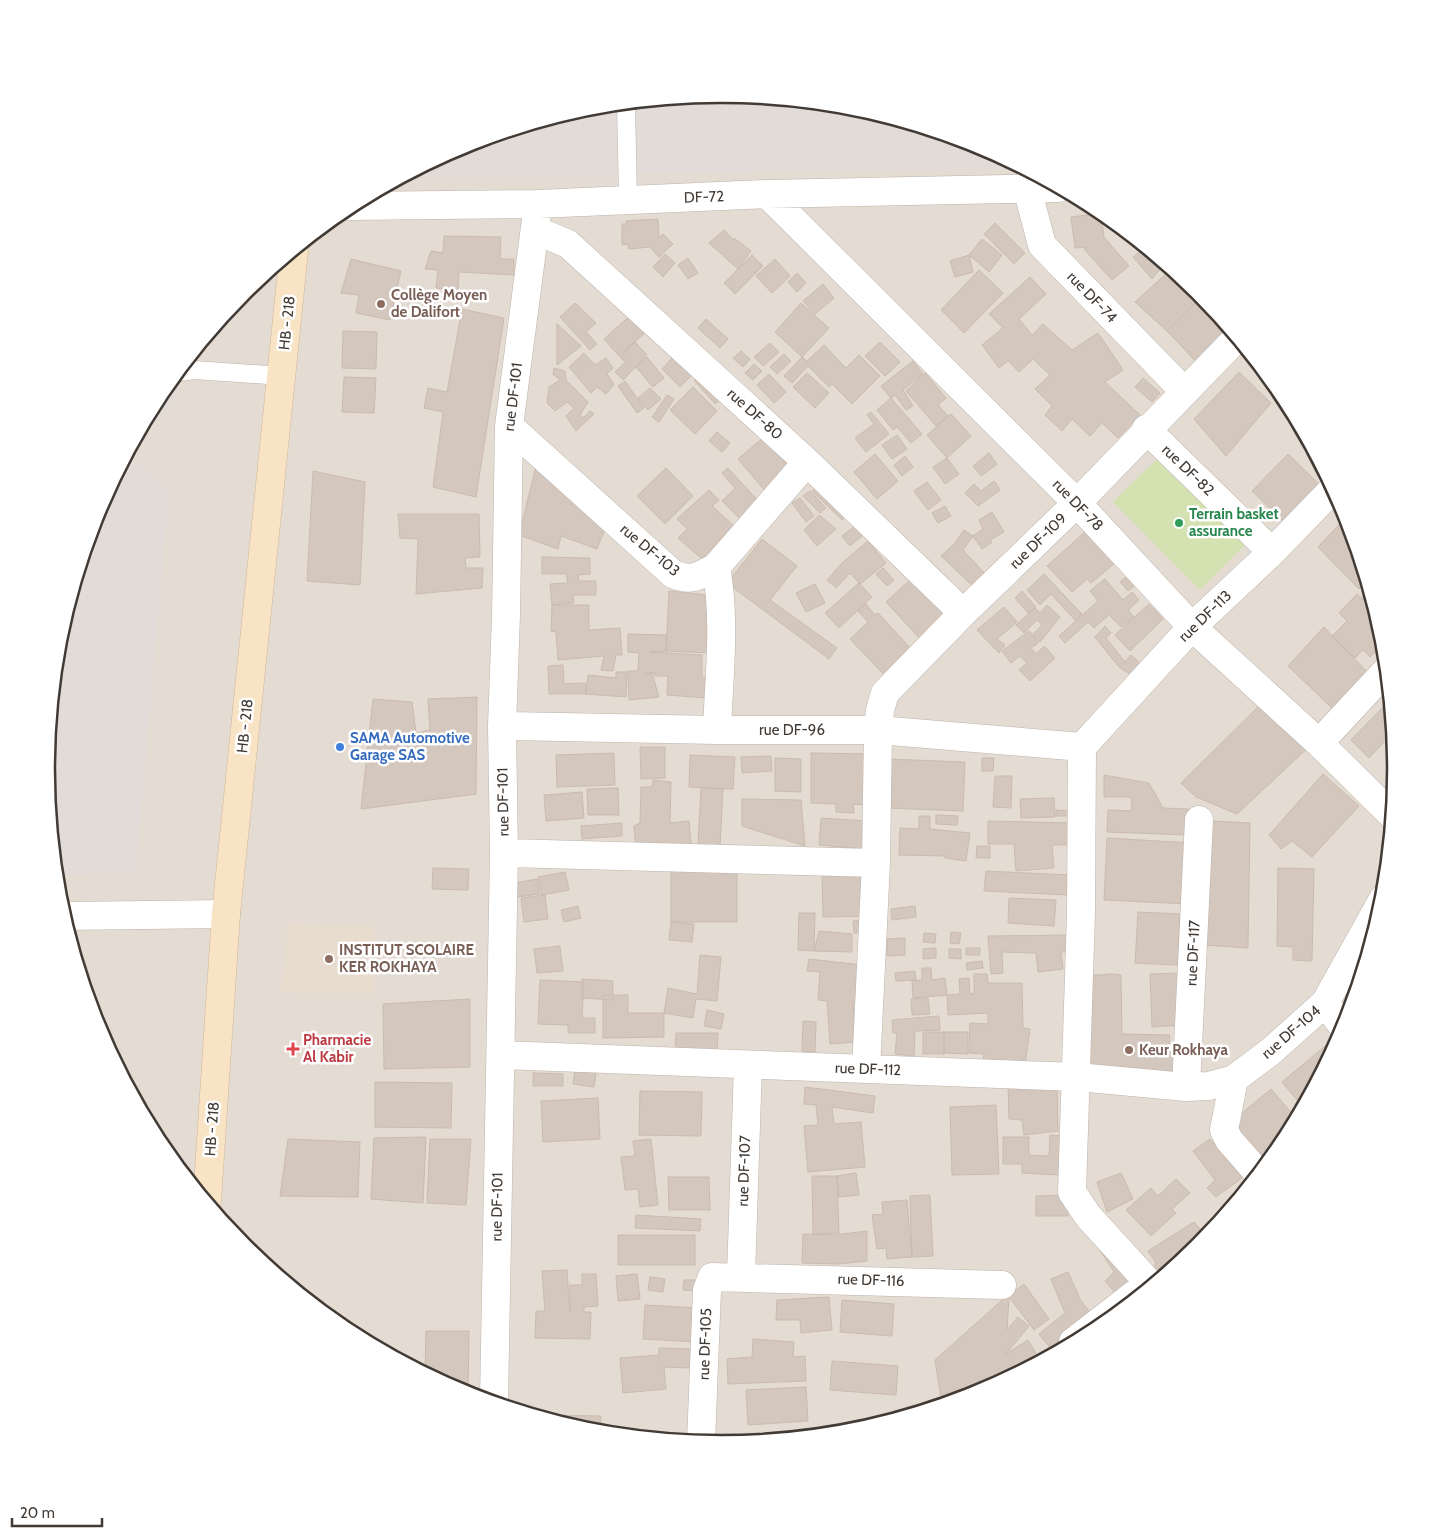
<svg xmlns="http://www.w3.org/2000/svg" width="1442" height="1538" viewBox="0 0 1442 1538" font-family="Cabin,sans-serif">
  <style>
    .residential { fill: #e4dbd2 }
    .industrial { fill: #e2dcd9 }
    .education { fill: #e8dccf }
    .green { fill: #d4e1b0 }
    .building { fill: #d4c7be; stroke: #cbbbae }
    .lines { fill: none; stroke-linecap: round; stroke-linejoin: round }
    .service-casing { stroke: #bdb3ab; stroke-width: 19 }
    .minor-casing { stroke: #bdb3ab; stroke-width: 29 }
    .tertiary-casing { stroke: #bdb3ab; stroke-width: 29 }
    .secondary-casing { stroke: #cfb79a; stroke-width: 29 }
    .service { stroke: #fff; stroke-width: 18 }
    .minor { stroke: #fff; stroke-width: 28 }
    .tertiary { stroke: #fff; stroke-width: 28 }
    .secondary { stroke: #f9e3c5; stroke-width: 28 }
    .education-dot { fill: #8d6e63; stroke: #fff; stroke-width: 2 }
    .leisure-dot { fill: #2e9e5b; stroke: #fff; stroke-width: 2 }
    .shop-dot { fill: #3f7fe0; stroke: #fff; stroke-width: 2 }
    .health-dot { fill: #e0444e; stroke: #fff; stroke-width: 2 }
    .labels { text-anchor: middle; stroke-width: 5; stroke-linejoin: round; paint-order: stroke }
    .street-label { font-size: 15px; fill: #423a34; stroke: #fff }
    .education-label { font-size: 15px; font-weight: bold; fill: #785e54; stroke: #fff; text-anchor: start }
    .leisure-label { font-size: 15px; font-weight: bold; fill: #27864d; stroke: #fff; text-anchor: start }
    .shop-label { font-size: 15px; font-weight: bold; fill: #366cbe; stroke: #fff; text-anchor: start }
    .health-label { font-size: 15px; font-weight: bold; fill: #be3a42; stroke: #fff; text-anchor: start }
    .rim { fill: none; stroke: #423a34; stroke-width: 2.5 }
  </style>
  <rect width="100%" height="100%" fill="#f0eae4"/>
  <!-- residential -->
  <path class="residential" d="M48 769a673 673 0 1 1 1346 0a673 673 0 1 1-1346 0Z"/>
  <!-- industrial -->
  <path class="industrial" d="M721 94 853 107 979 146 1022 169 404 177 463 146 590 107Z
    M179 370V394L129 454 169 491 136 872 57 875 46 769 59 637 98 511 160 394Z"/>
  <!-- education -->
  <path class="education" d="M288 923 374 926V994L281 992Z"/>
  <!-- green -->
  <path class="green" d="M1159 457 1246 544 1200 590 1113 502Z"/>
  <!-- building -->
  <path class="building" d="M1101 213 1104 237 1129 266 1112 280 1084 249 1087 247 1075 248 1071 217Z
    M658 219 659 238 663 234 673 244 659 257 650 247 629 249 628 245 622 244V224H626V221Z
    M995 223 1025 253 1014 264 984 234Z
    M724 230 733 240 734 238 751 251 738 269 709 243Z
    M444 236 501 237 500 259H514V275L459 272 458 290 436 288 438 270 425 269 431 251 443 253Z
    M982 239 1002 255 989 272 969 255Z
    M1143 249 1162 267 1152 279 1133 257Z
    M665 254 675 263 663 277 653 267Z
    M752 255 763 266 735 294 724 283Z
    M969 255 973 272 955 277 950 261Z
    M688 258 698 273 688 279 678 265Z
    M351 259 401 271 390 320 356 313 359 295 341 293Z
    M775 259 790 276 772 293 756 276Z
    M979 270 1003 293 964 333 941 310Z
    M1168 272 1197 301 1167 331 1135 302Z
    M797 273 806 283 797 292 788 282Z
    M1030 277 1046 294 1019 319 1032 335 1043 324 1072 350 1098 333 1123 370 1105 382 1140 415 1118 438 1102 423 1090 436 1072 419 1062 431 1045 415 1052 406 1035 389 1050 375 1033 359 1019 372 1008 361 999 368 982 345 1003 328 989 314Z
    M823 284 834 298 815 314 803 301Z
    M1200 298 1232 333 1202 368 1167 331Z
    M575 303 596 323 586 332 597 344 590 350 560 317Z
    M801 303 829 328 802 357 775 332Z
    M462 309 504 318 476 497 433 487 443 412 424 408 428 388 447 392Z
    M634 312 649 329 619 356 604 339Z
    M706 319 728 339 720 348 698 328Z
    M557 324 581 346 557 365Z
    M343 331 377 332 376 369 342 368Z
    M635 342 647 355 623 380 615 372 625 362 620 357Z
    M880 342 900 362 885 376 865 356Z
    M770 343 779 352 763 366 754 357Z
    M824 345 846 368 859 355 880 376 852 404 832 384 829 387 808 366 792 383 784 376 802 357 807 361Z
    M741 351 750 359 743 367 733 358Z
    M584 353 595 365 606 358 613 368 607 374 614 384 606 394 597 387 591 393 569 367Z
    M784 354 791 361 777 374 770 367Z
    M675 355 694 373 680 387 662 369Z
    M647 357 664 378 653 387 636 367Z
    M913 361 923 374 903 390 913 406 906 410 895 395 891 398 881 386Z
    M754 364 762 371 753 380 745 373Z
    M554 368 565 371 566 380 588 402 580 415 583 418 590 411 594 414 576 431 566 416 574 408 567 402 555 411 547 403 549 387 560 380 553 374Z
    M703 371 724 396 715 404 694 380Z
    M1239 372 1271 403 1226 456 1194 419Z
    M807 373 829 393 815 408 793 387Z
    M925 373 946 398 938 405 948 416 936 426 906 391Z
    M769 374 786 392 774 403 757 385Z
    M344 377 376 378 374 413 342 412Z
    M1143 378 1160 393 1152 402 1135 387Z
    M625 381 644 408 637 413 618 386Z
    M693 387 717 411 695 434 670 410Z
    M650 388 661 399 648 410 638 398Z
    M667 395 674 399 659 422 652 417Z
    M891 398 922 434 911 443 897 427 893 430 877 410Z
    M871 412 889 434 866 452 855 438 874 424 867 415Z
    M951 414 971 436 947 458 927 435Z
    M717 432 730 443 722 452 709 441Z
    M897 435 907 449 892 459 882 445Z
    M764 437 792 471 766 492 738 459Z
    M989 453 997 464 981 476 973 466Z
    M875 454 898 481 877 499 854 472Z
    M1288 454 1323 488 1287 525 1252 491Z
    M905 456 913 467 902 476 894 465Z
    M947 458 959 474 945 484 933 467Z
    M537 462 607 524 597 549 561 536 558 549 519 535Z
    M666 468 693 496 665 524 637 496Z
    M728 468 760 503 742 521 722 501 735 488 722 473Z
    M313 471 365 482 360 585 307 581Z
    M994 481 1000 490 978 506 965 493 974 484 981 491Z
    M927 482 941 500 928 510 914 491Z
    M820 485 847 515 842 520 812 491Z
    M709 490 719 500 712 506 733 525 702 559 678 538 687 529 677 519Z
    M810 491 826 508 820 513 803 496Z
    M800 498 814 516 806 522 792 503Z
    M945 506 951 516 938 523 932 513Z
    M992 512 1004 532 990 540 992 542 982 549 973 536 983 529 979 520Z
    M398 514H479L480 557 465 558 466 568H483L482 588 416 594 418 539 400 538Z
    M819 515 836 529 817 546 804 530Z
    M1346 517 1366 582 1359 589 1318 547Z
    M855 526 863 535 850 546 842 536Z
    M964 530 973 536 963 550 990 579 978 591 941 556 955 543Z
    M1087 530 1115 563 1091 583 1087 579 1072 592 1047 566Z
    M762 539 797 566 770 600 837 648 829 659 727 583Z
    M868 541 886 563 860 584 850 573 836 588 827 580 842 563Z
    M542 557 590 558V574L578 575 579 581H596V595H573L574 603 552 605 550 584 568 583 566 574H542Z
    M883 568 894 580 887 586 876 574Z
    M1131 573 1139 582 1128 591 1120 582Z
    M1044 574 1082 614 1075 620 1051 594 1040 605 1027 590Z
    M912 578 949 619 923 642 886 602Z
    M1105 579 1123 600 1132 592 1139 600 1128 610 1134 617 1121 627 1109 615 1094 628 1088 622 1065 643 1059 636 1098 601 1090 591Z
    M859 583 872 597 839 628 825 613Z
    M815 584 825 603 806 612 796 593Z
    M669 591 708 595 711 653 666 651Z
    M1022 591 1036 607 1028 613 1015 598Z
    M1369 591 1372 601 1369 604 1362 597Z
    M1357 594 1375 610 1384 649 1381 646 1370 657 1363 650 1355 658 1332 636 1347 621 1339 613Z
    M866 604 875 615 878 613 914 652 887 678 850 639 868 622 858 611Z
    M1149 604 1163 619 1130 651 1115 635Z
    M552 605H589V630L620 628 622 655H616L613 671 601 670 604 656 558 660 556 632 551 631Z
    M1047 605 1060 617 1040 642 1032 635 1042 625 1037 620 1024 633 1016 625 1035 608 1040 613Z
    M1004 607 1017 622 997 639 1005 645 999 653 977 630Z
    M1105 626 1111 633 1106 638 1125 662 1131 655 1141 664 1131 675 1119 667 1095 637Z
    M1324 627 1370 675 1334 710 1288 666Z
    M1029 631 1038 643 1031 648 1036 654 1044 646 1055 658 1030 681 1019 670 1027 663 1020 656 1011 663 1002 651Z
    M628 634 667 635 666 652H650L702 655V678H709L707 698 667 695 668 676H655V673H646V675L652 673 659 697 629 700 628 671H638L639 653 628 652Z
    M563 665 564 684 586 683V694H549L548 666Z
    M616 672H627L626 697 586 694 588 675 616 678Z
    M477 697 476 794 361 809 373 699 412 702 416 733 430 730 428 699Z
    M1264 701 1310 746 1237 814 1196 797 1181 783Z
    M1389 701 1392 734 1369 758 1351 740Z
    M640 747H665V778L641 779Z
    M614 753 615 785 557 787 556 755Z
    M811 753 870 754V805L853 804 854 813 836 812V804L811 803Z
    M690 755 735 757 733 789 689 787Z
    M771 756 772 771 742 773 741 757Z
    M775 758 801 759V792L775 791Z
    M982 758H994L993 771H982Z
    M888 759 965 762 963 811 886 808Z
    M1323 774 1359 806 1312 857 1292 841 1281 849 1269 835Z
    M1104 775 1149 783 1163 808 1188 809V835L1107 832 1108 810 1132 811 1131 797H1104Z
    M995 776H1012L1011 808 993 807Z
    M653 780 671 782 670 823 689 821 691 844 636 849 634 826 640 823 641 787H652Z
    M618 788 619 815H588L587 789Z
    M701 788 723 789 720 847 698 845Z
    M582 792 584 818 546 821 544 795Z
    M1054 798 1055 817 1021 818 1020 799Z
    M742 799 801 800 805 846 742 826Z
    M1056 810 1068 811V816H1056Z
    M936 815 958 816 957 825 936 824Z
    M919 816H930V829L970 833 966 861 945 858V856L899 855 900 828 919 829Z
    M821 818 867 821 865 849 819 845Z
    M988 821 1075 823V845H1052L1054 868 1016 871 1014 844H988Z
    M1212 821 1250 823 1248 948 1204 945Z
    M622 823V836L582 839 581 826Z
    M1107 838 1192 843 1189 904 1104 900Z
    M977 846H990V858H976Z
    M433 868 469 869 468 890 432 889Z
    M1278 868 1314 869 1312 961 1293 960V947L1277 946Z
    M865 869V916L823 917 822 870Z
    M671 871H737V922H671Z
    M986 871 1070 875 1069 895 984 891Z
    M565 872 569 890 541 895 538 877Z
    M537 879 539 894 517 897 515 883Z
    M545 895 548 919 524 922 521 898Z
    M1009 898 1056 900 1054 926 1008 923Z
    M578 906 581 918 564 922 561 910Z
    M915 906 916 917 892 920 891 909Z
    M1138 912 1180 914 1178 965 1135 963Z
    M799 913H815L814 951 798 950Z
    M867 919 869 932 854 933 853 921Z
    M671 922 694 924 692 942 669 940Z
    M819 931 852 934V952L814 951Z
    M951 932 961 933 959 944 950 943Z
    M924 933 936 934 935 943 923 942Z
    M1074 935V952H1061L1063 969 1038 972 1036 953 1002 952 1003 973 991 974 988 936Z
    M905 938V955L887 956V939Z
    M560 946 563 971 537 973 534 949Z
    M936 948V958L923 959V949Z
    M966 948H980V955H966Z
    M949 949H961V959L949 958Z
    M700 955 721 957 717 1001 696 999 693 1018 664 1013 668 988 697 994Z
    M809 959 862 965 859 1003H853L856 1042 830 1044 827 1001 818 1000 820 972 807 971Z
    M982 961 983 968 967 970 966 963Z
    M922 968H931L932 980 945 978 947 995 913 998 912 981 922 980Z
    M915 971 916 980 896 981 895 973Z
    M1180 973 1183 1025 1152 1027 1150 974Z
    M974 974H987L988 983H1022L1023 1028 1030 1029 1025 1065 983 1060 984 1054 969 1053 970 1023 988 1024V1013L948 1015 947 995 960 994 959 979 969 978 970 994 974 993Z
    M1112 974 1121 975 1122 1034 1170 1035 1169 1048H1179L1178 1071 1084 1070 1086 976Z
    M582 979 613 981V1000L581 998Z
    M540 980 584 982 582 1018H595V1033H568V1025L538 1024Z
    M603 995H628V1013H664V1037L603 1038Z
    M928 998 930 1014 912 1015 911 999Z
    M470 999V1067L384 1069 383 1004Z
    M707 1010 724 1014 721 1029 704 1026Z
    M939 1016 940 1030 915 1031 914 1056 895 1054 897 1033H893L892 1020Z
    M803 1021 816 1022 815 1052 802 1051Z
    M923 1032H944V1054H923Z
    M944 1032H968V1054L944 1053Z
    M676 1033H718L717 1053H675Z
    M1330 1042 1334 1047 1302 1106 1282 1082Z
    M575 1070 596 1073 594 1087 573 1084Z
    M533 1073 563 1074V1086H533Z
    M375 1082 452 1083 451 1128 375 1127Z
    M1057 1085 1058 1131 1024 1135 1022 1120 1009 1119 1008 1086Z
    M805 1087 875 1096 873 1113 832 1107 834 1124 861 1122 865 1167 808 1172 804 1126 818 1125 816 1105 804 1104Z
    M1271 1089 1296 1118 1282 1144 1265 1164 1230 1123Z
    M640 1091 702 1092 701 1136 639 1135Z
    M598 1098 600 1139 543 1142 541 1101Z
    M996 1105 999 1174 952 1175 950 1107Z
    M1050 1135 1062 1136 1061 1175 1022 1173V1164H1003V1137H1029V1155L1049 1156Z
    M426 1137 423 1203 371 1199 374 1138Z
    M288 1139 360 1142 358 1197 280 1196Z
    M430 1139H471L466 1205 427 1203Z
    M651 1139 658 1205 640 1207 638 1189 625 1190 621 1157 635 1156 633 1141Z
    M1210 1139 1242 1178 1216 1197 1207 1188 1215 1180 1193 1151Z
    M856 1173 859 1195 839 1197 837 1176Z
    M1121 1173 1133 1199 1107 1212 1097 1182Z
    M812 1176H837L839 1233 813 1234Z
    M668 1177H709L710 1210H669Z
    M1176 1179 1190 1193 1172 1209 1176 1213 1151 1236 1126 1210 1151 1188 1158 1196Z
    M1247 1187 1218 1222 1213 1216Z
    M930 1195 933 1256 912 1257 910 1196Z
    M1067 1195 1068 1216H1036V1196Z
    M907 1200 912 1257 887 1259 886 1248 877 1249 872 1215 883 1214 882 1202Z
    M636 1215 701 1219 700 1231 635 1228Z
    M1194 1222 1206 1236 1198 1246 1159 1278 1152 1270 1156 1263 1148 1251Z
    M867 1231V1261L838 1264 802 1263 803 1234 834 1235Z
    M618 1235H695V1265H618Z
    M1098 1247 1136 1280 1118 1296 1105 1281 1114 1272Z
    M567 1270 570 1312V1285H582V1274H596L598 1306 584 1307V1312H591L590 1339 535 1338 536 1311H545L542 1271Z
    M1068 1272 1081 1301 1094 1317 1052 1350 1039 1334 1065 1313 1051 1279Z
    M637 1274 640 1299 618 1301 616 1276Z
    M650 1277 665 1279 663 1292 648 1290Z
    M684 1280H700L699 1291 683 1290Z
    M1024 1284 1049 1319 1034 1330 1009 1297 1007 1330 1018 1317 1029 1326 1006 1354 1028 1340 1040 1360 979 1392 942 1404 935 1360 1010 1293V1295Z
    M829 1297 832 1330 801 1333 800 1320H776L777 1300Z
    M842 1300 894 1304 892 1336 840 1332Z
    M645 1305 698 1308 697 1342 643 1339Z
    M426 1331H469L468 1394 425 1372Z
    M753 1339 794 1342 793 1357 805 1356 806 1381 728 1384 727 1359 752 1357Z
    M659 1348 692 1349 691 1368 664 1367 666 1389 623 1393 620 1358 659 1355Z
    M832 1361 898 1366 896 1395 830 1390Z
    M806 1387 808 1421 748 1425 746 1390Z
    M537 1415 601 1416 600 1432 589 1431Z"/>
  <g class="lines">
    <!-- service casing -->
    <g class="service-casing">
      <path id="service" d="M626 104 628 200
        M1026 171 1027 188
        M179 372 194 370 282 376"/>
    </g>
    <!-- minor casing -->
    <g class="minor-casing">
      <path id="minor" d="M1027 188 1042 245 1184 391
        M767 194 1077 503 1192 627 1319 743 1391 814
        M350 206 538 204 767 194 1058 188
        M535 230 568 244 807 462 963 613
        M509 426 673 574C692 582 699 576 716 567L807 462
        M1146 429 1272 552
        M716 567C726 621 719 676 717 730
        M502 726 717 730H878L1082 747
        M1319 743 1386 671
        M1082 747 1081 913 1072 1192 1088 1216 1151 1285
        M1082 747 1192 627 1272 552 1333 489
        M504 853 876 863
        M1325 1003 1344 1028
        M501 1055 1077 1077 1186 1087 1209 1086 1234 1079 1270 1052 1325 1003 1383 899
        M866 1069 876 863 878 730 880 710 885 693 963 613 1077 503 1236 339
        M1234 1079 1224 1130 1229 1140 1258 1173
        M1186 1087 1199 820
        M741 1276 748 1065
        M1073 1342 1149 1283
        M494 1402 504 853 502 726 506 615 509 426 538 204
        M701 1442 707 1290 712 1277 1002 1285"/>
    </g>
    <!-- tertiary casing -->
    <g class="tertiary-casing">
      <path id="tertiary" d="M64 916 226 914"/>
    </g>
    <!-- secondary casing -->
    <g class="secondary-casing">
      <path id="secondary" d="M207 1201 226 914 294 251"/>
    </g>
    <!-- service -->
    <use href="#service" class="service"/>
    <!-- minor -->
    <use href="#minor" class="minor"/>
    <!-- tertiary -->
    <use href="#tertiary" class="tertiary"/>
    <!-- secondary -->
    <use href="#secondary" class="secondary"/>
  </g>
  <!-- markers -->
  <g class="education-dot">
    <circle cx="381" cy="304" r="5"/>
    <circle cx="329" cy="959" r="5"/>
    <circle cx="1129" cy="1050" r="5"/>
  </g>
  <circle class="leisure-dot" cx="1179" cy="523" r="5"/>
  <circle class="shop-dot" cx="340" cy="747" r="5"/>
  <path class="health-dot" d="M290.5 1041.5h5v5h5v5h-5v5h-5v-5h-5v-5h5z"/>
  <g class="labels">
    <!-- street labels -->
    <g class="street-label">
      <text transform="translate(704 197) rotate(-2)" y="5">DF-72</text>
      <text transform="translate(1092 297) rotate(46)" y="5">rue DF-74</text>
      <text transform="translate(287 323) rotate(-84)" y="5">HB - 218</text>
      <text transform="translate(513 397) rotate(-83)" y="5">rue DF-101</text>
      <text transform="translate(755 414) rotate(42)" y="5">rue DF-80</text>
      <text transform="translate(1188 470) rotate(44)" y="5">rue DF-82</text>
      <text transform="translate(1078 505) rotate(46)" y="5">rue DF-78</text>
      <text transform="translate(1038 541) rotate(-44)" y="5">rue DF-109</text>
      <text transform="translate(650 550) rotate(40)" y="5">rue DF-103</text>
      <text transform="translate(1205 616) rotate(-44)" y="5">rue DF-113</text>
      <text transform="translate(245 726) rotate(-84)" y="5">HB - 218</text>
      <text x="792" y="735">rue DF-96</text>
      <text transform="translate(503 802) rotate(-91)" y="5">rue DF-101</text>
      <text transform="translate(1193 953) rotate(-87)" y="5">rue DF-117</text>
      <text transform="translate(1291 1032) rotate(-41)" y="5">rue DF-104</text>
      <text transform="translate(868 1069) rotate(2)" y="5">rue DF-112</text>
      <text transform="translate(212 1129) rotate(-86)" y="5">HB - 218</text>
      <text transform="translate(744 1171) rotate(-88)" y="5">rue DF-107</text>
      <text transform="translate(497 1207) rotate(-89)" y="5">rue DF-101</text>
      <text transform="translate(871 1280) rotate(2)" y="5">rue DF-116</text>
      <text transform="translate(705 1344) rotate(-88)" y="5">rue DF-105</text>
    </g>
    <!-- education labels -->
    <g class="education-label">
      <text x="391" y="300">Collège Moyen<tspan x="391" dy="17">de Dalifort</tspan></text>
      <text x="339" y="955">INSTITUT SCOLAIRE<tspan x="339" dy="17">KER ROKHAYA</tspan></text>
      <text x="1139" y="1055">Keur Rokhaya</text>
    </g>
    <!-- leisure labels -->
    <g class="leisure-label">
      <text x="1189" y="519">Terrain basket<tspan x="1189" dy="17">assurance</tspan></text>
    </g>
    <!-- shop labels -->
    <g class="shop-label">
      <text x="350" y="743">SAMA Automotive<tspan x="350" dy="17">Garage SAS</tspan></text>
    </g>
    <!-- health labels -->
    <g class="health-label">
      <text x="303" y="1045">Pharmacie<tspan x="303" dy="17">Al Kabir</tspan></text>
    </g>
  </g>
  <!-- crop -->
  <path d="M0 0H1442V1538H0ZM55 769a666 666 0 1 1 1332 0a666 666 0 1 1-1332 0Z" fill="#fff" fill-rule="evenodd"/>
  <path class="rim" d="M55 769a666 666 0 1 1 1332 0a666 666 0 1 1-1332 0Z"/>
  <!-- scale -->
  <path d="M12 1518v8h90v-8" fill="none" stroke="#423a34" stroke-width="2.5"/>
  <text x="20" y="1518" font-size="15" fill="#423a34" stroke="#ffffff" stroke-width="4" paint-order="stroke">20 m</text>
</svg>
